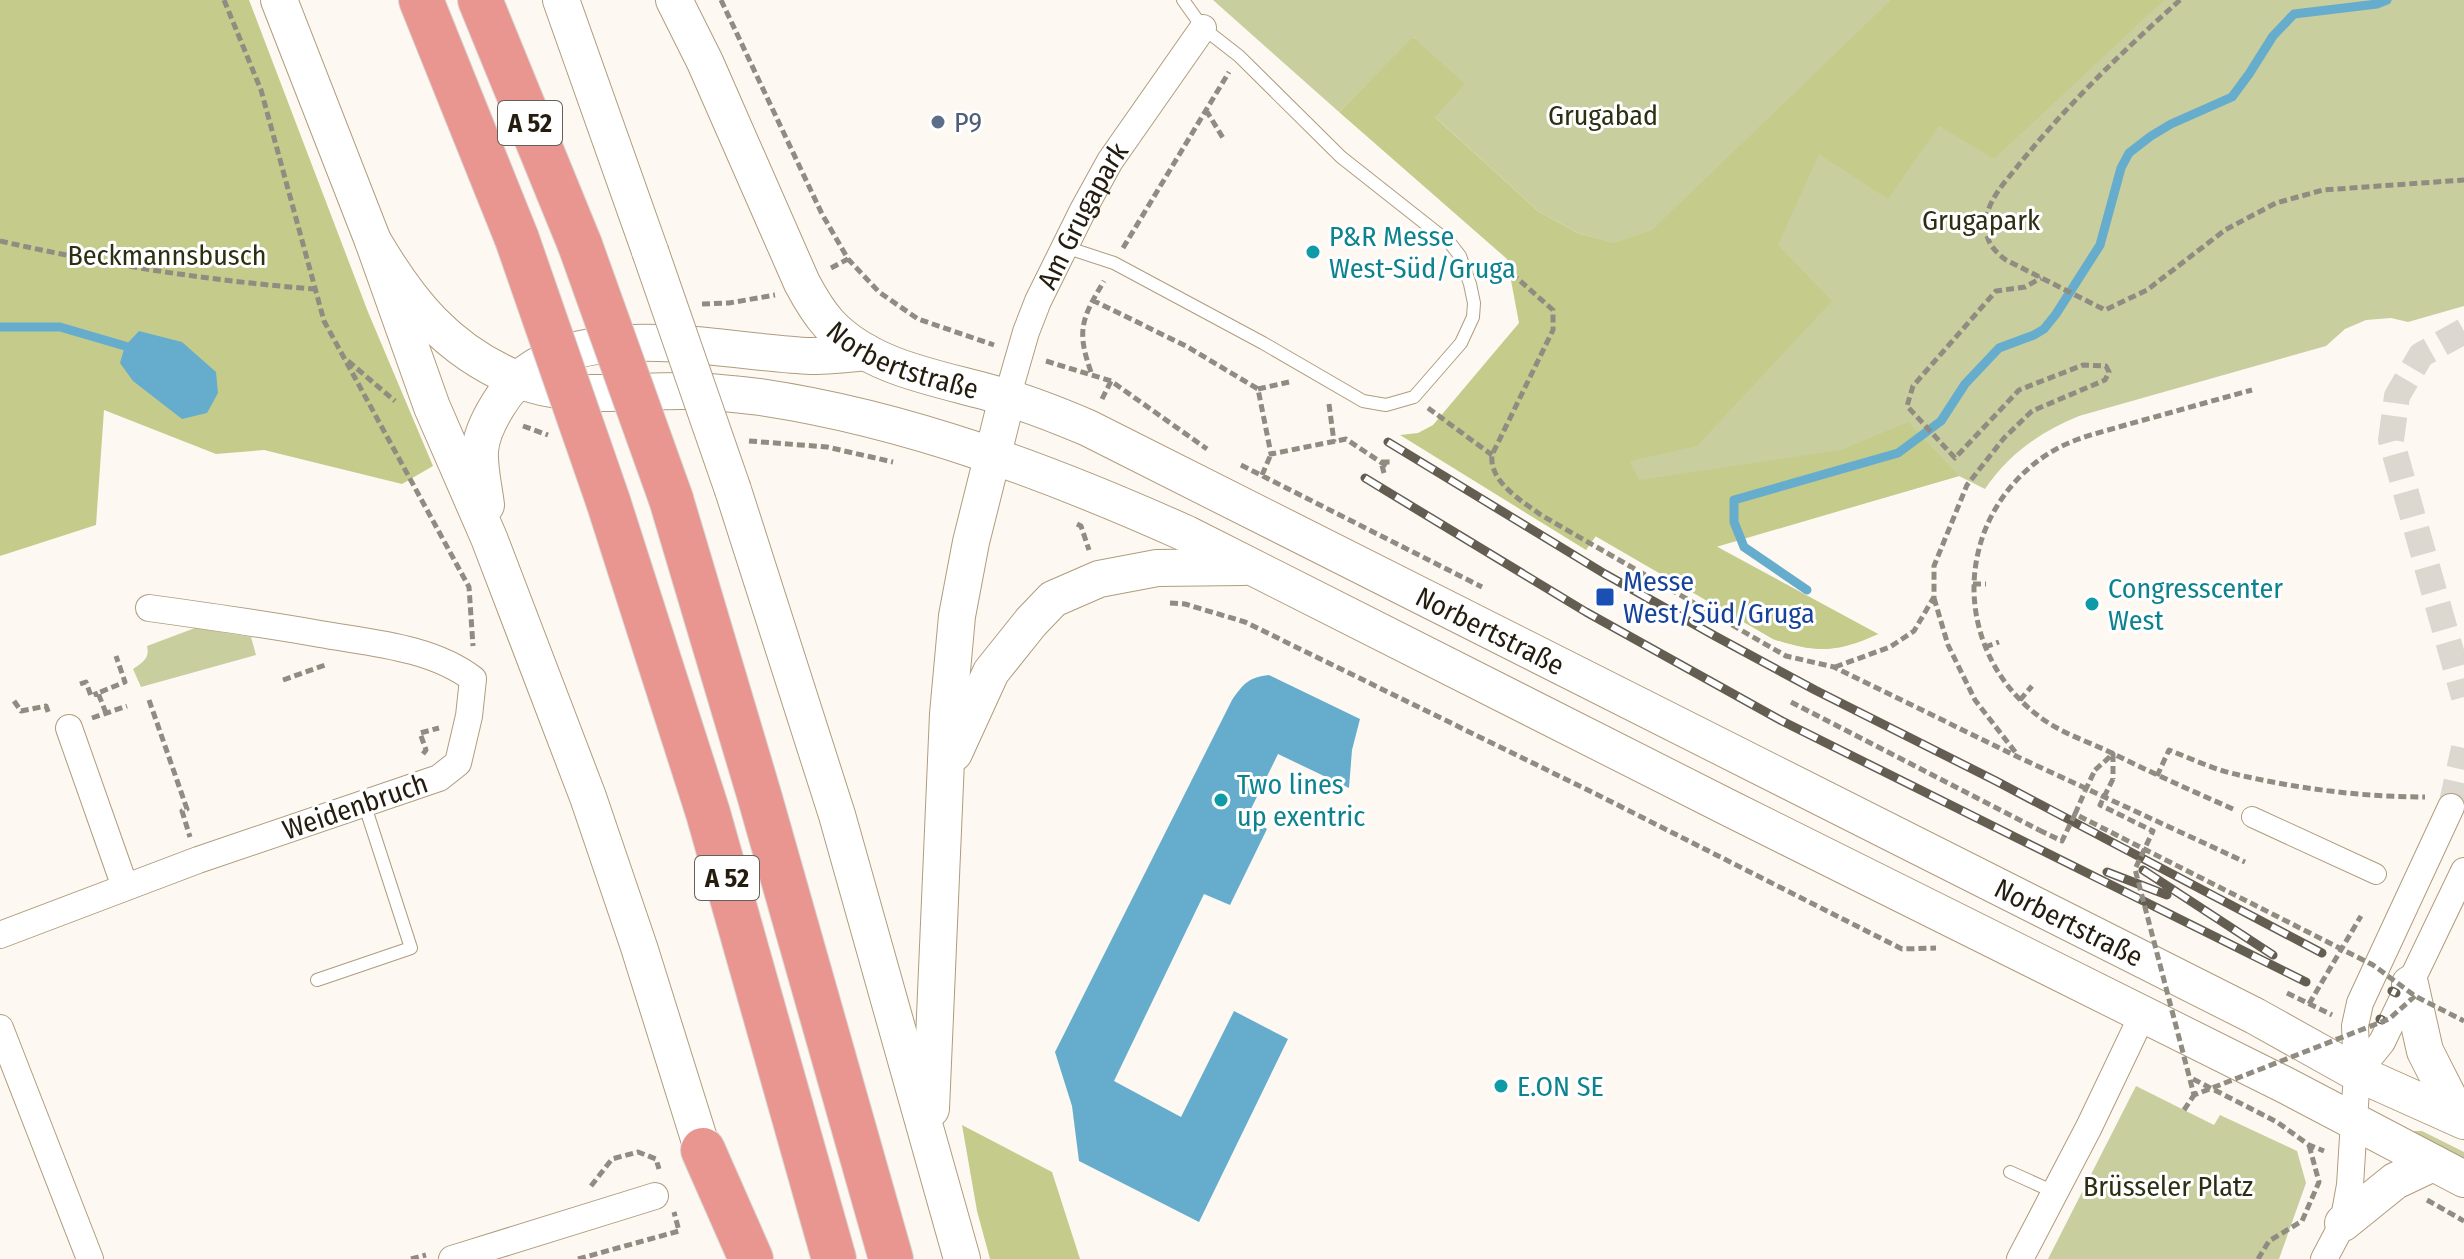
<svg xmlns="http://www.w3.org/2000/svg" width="2464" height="1259" viewBox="0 0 2464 1259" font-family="'Fira Sans Condensed',sans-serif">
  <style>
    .green { fill: #c8ce9e }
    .forest { fill: #c5cc8b }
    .water { fill: #66adcd }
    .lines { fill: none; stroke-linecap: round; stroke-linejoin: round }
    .stream { stroke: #66adcd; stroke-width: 9 }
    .minor-tunnel { stroke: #dcd8d0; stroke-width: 26; stroke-dasharray: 26 13; stroke-linecap: butt }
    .service-casing { stroke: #b09c7d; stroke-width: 14 }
    .pedestrian-casing { stroke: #b09c7d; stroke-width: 22 }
    .minor-casing { stroke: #b09c7d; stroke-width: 28 }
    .secondary-casing { stroke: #b09c7d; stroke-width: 38 }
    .motorway-casing { stroke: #d7d6d4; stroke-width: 46 }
    .path { stroke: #918c82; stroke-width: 5; stroke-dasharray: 8 4; stroke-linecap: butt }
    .service { stroke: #fff; stroke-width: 12 }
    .pedestrian { stroke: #fff; stroke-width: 20 }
    .minor { stroke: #fff; stroke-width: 26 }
    .secondary { stroke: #fff; stroke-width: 36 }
    .motorway { stroke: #e99691; stroke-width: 44 }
    .rail-casing { stroke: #635d52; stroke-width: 9 }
    .rail { stroke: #fff; stroke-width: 6; stroke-dasharray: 18; stroke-linecap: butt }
    .secondary-bridge-casing { stroke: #b09c7d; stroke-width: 38; stroke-linecap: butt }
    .motorway-bridge-casing { stroke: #d7d6d4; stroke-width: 46; stroke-linecap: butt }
    .path-bridge { stroke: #918c82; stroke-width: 5; stroke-dasharray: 8 4; stroke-linecap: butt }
    .secondary-bridge { stroke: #fff; stroke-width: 36 }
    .motorway-bridge { stroke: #e99691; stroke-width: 44 }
    .service-dot { fill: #5c6f8a; stroke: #fff; stroke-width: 3 }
    .culture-dot { fill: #0f9aa8; stroke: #fff; stroke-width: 3 }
    .transit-dot { fill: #1a4fb4; stroke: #fff; stroke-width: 3 }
    .labels { text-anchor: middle; stroke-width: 6; stroke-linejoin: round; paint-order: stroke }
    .shield { fill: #fff; stroke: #656057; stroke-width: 2 }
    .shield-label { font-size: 26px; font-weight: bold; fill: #231c0f }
    .park-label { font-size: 28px; fill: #2c2f12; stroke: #fff }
    .service-label { font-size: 28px; fill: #4e5e75; stroke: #fff; text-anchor: start }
    .street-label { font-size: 28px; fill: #231c0f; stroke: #fff }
    .culture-label { font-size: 28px; fill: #0d838f; stroke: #fff; text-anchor: start }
    .transit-label { font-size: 28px; fill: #164399; stroke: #fff; text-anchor: start }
  </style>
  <rect width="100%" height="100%" fill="#fdf9f2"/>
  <!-- green -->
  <path class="green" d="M1213 0H2464V306L2408 322 2391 318 2366 320 2345 329 2326 346 2079 416C2040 432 2009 454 1985 489L1959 476 1716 546 1878 634C1836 653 1816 653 1773 639L1595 536 1614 243 1578 233 1538 211 1434 116 1414 37 1339 112Z
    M195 628 251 637 256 655 141 687 133 669C143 662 150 658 147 646Z
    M2136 1086 2214 1125 2220 1115 2297 1151 2306 1183 2279 1259H2048Z
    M2414 1131H2422L2464 1152V1164L2415 1136Z"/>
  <!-- forest -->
  <path class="forest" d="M0 0H249L368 312 433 466 402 484 264 450 216 454 104 410 96 525 0 556Z
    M1891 0H2164L1994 159 1939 126 1888 199 1819 154 1778 245 1832 301 1697 446 1630 461 1639 480 1841 450 1908 422 1959 476 1716 547 1878 634C1836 653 1816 653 1773 639L1596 536 1586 550 1400 435 1418 433 1433 425 1519 323 1507 259 1339 112 1413 37 1465 84 1435 117 1538 211 1578 233 1615 243 1652 230Z
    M962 1125 1052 1172 1080 1259H990L977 1211Z"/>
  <!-- water -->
  <path class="water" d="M139 331 182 342 216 372 218 393 207 413 182 419 133 381 120 363 125 346Z
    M1269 675 1360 719 1352 750 1349 788 1278 754 1247 817 1267 829 1230 905 1204 894 1114 1081 1181 1117 1234 1011 1288 1039 1199 1222 1079 1161 1072 1106 1055 1052 1232 700C1243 684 1249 677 1269 675Z"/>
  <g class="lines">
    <!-- stream -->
    <path class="stream" d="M0 327H60L125 346
      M1807 590 1744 547 1734 522V500L1898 453 1941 421 1965 384 1999 348 2034 335 2044 329 2056 314 2100 245 2121 168 2129 153 2151 136 2171 124 2232 97 2249 74 2273 36 2294 14 2377 4 2387 0"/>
    <!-- minor-tunnel -->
    <path class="minor-tunnel" d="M2464 331 2421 355 2397 396 2391 440 2464 697
      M2451 807 2464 748"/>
    <!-- service casing -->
    <g class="service-casing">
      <path id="service" d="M1065 247 1114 263 1263 343 1363 401 1386 405 1414 397 1461 343 1473 317 1474 303 1470 284 1460 256 1450 243 1341 157 1239 56 1203 28 1183 0
        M317 980 411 948 364 803
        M2010 1172 2054 1192"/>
    </g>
    <!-- pedestrian casing -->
    <g class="pedestrian-casing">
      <path id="pedestrian" d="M2252 817 2376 874"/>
    </g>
    <!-- minor casing -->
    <g class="minor-casing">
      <g id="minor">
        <path id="s1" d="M1007 398 1026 332 1038 301 1083 210 1110 161 1203 28"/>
        <path d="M69 728 125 887"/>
        <path d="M0 935 198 860 439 778 458 763 469 716 473 679C431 647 371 643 320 634 264 624 207 616 149 608"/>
        <path d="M0 1028 90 1259"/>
        <path d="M2357 1073 2382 1042 2464 871"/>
        <path d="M452 1259 655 1196"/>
        <path d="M2020 1259 2089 1127 2143 1014"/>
        <path d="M2324 1259 2343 1223 2350 1185 2357 1073 2355 1026 2360 1003 2451 807"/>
      </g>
    </g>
    <!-- secondary casing -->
    <g class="secondary-casing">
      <g id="secondary">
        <path d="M279 0 373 241 432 407 489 538 588 797 639 947 711 1177"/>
        <path d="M561 0 650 251"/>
        <path id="s2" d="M674 0 705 62 802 283C810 298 818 312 829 324 874 372 948 379 1008 398 1035 406 1062 417 1088 428L2255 1016 2357 1073 2464 1121"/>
        <path d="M373 241C409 302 446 349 514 378 567 401 625 391 681 391 707 391 735 394 760 397 908 419 1051 473 1187 534L1729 808 2287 1086 2464 1179"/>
        <path d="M733 490 837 815 962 1259"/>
        <path d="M486 505C484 488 479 468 480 451 481 435 490 418 498 405 556 307 718 353 811 356 830 356 848 354 866 352"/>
        <path d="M954 753 991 672 1031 622 1053 599 1099 579 1157 568 1244 567"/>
        <path d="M2410 984 2425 1051 2459 1118"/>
        <path d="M931 1109 948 714 957 616 971 542 1007 398"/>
        <path d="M2343 1223 2395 1181 2433 1163"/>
      </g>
    </g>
    <!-- motorway casing -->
    <g class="motorway-casing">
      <path id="motorway" d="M421 0 517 239
        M480 0 580 245
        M671 499 760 798 891 1259
        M608 501 708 813 834 1259
        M703 1150 751 1259"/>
    </g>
    <!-- path -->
    <path class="path" d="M224 0 261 90 324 321 469 587 473 646
      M721 0 822 214 848 259 879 292 918 319 994 345
      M2180 0C2124 50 2069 103 2021 162 2008 179 1990 196 1986 219 1984 238 1991 249 2006 260L2105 310 2147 290 2225 230 2276 203 2323 190 2464 180
      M1206 110 1223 138
      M0 241C101 264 211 281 314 289
      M1123 248 1229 72
      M831 268 848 259
      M1489 279 1510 272 1553 310V330L1492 455C1489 482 1522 501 1541 515L1786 656 1834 667 2018 757 2245 862
      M1092 300 1186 346 1258 389 1271 454 1346 439 1388 467
      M702 304 729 303 775 295
      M348 361 395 401
      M1046 361 1111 381 1207 449
      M1091 372C1076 330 1082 318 1104 281
      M1258 389 1289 382
      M1102 399 1111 381
      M1329 404 1334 442
      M1428 408 1492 455
      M523 426 548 435
      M749 441 827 447 893 462
      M1241 465 1482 587
      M1384 473 1381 462H1392
      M1262 475 1271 454
      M1077 524 1081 526 1089 550
      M1973 584H1986
      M1934 598 1948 645 1975 700 2016 753
      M1170 603 1185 604 1245 622 1596 794 1902 949 1936 948
      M1985 647 1999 642
      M1835 667 1890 647 1914 631 1934 597V566L1967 485 2004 438 2032 411 2105 380 2109 372 2106 366 2083 365 2019 390 1955 458 1907 406 1913 386 1996 291 2025 287 2041 278
      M283 680 328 664
      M80 684 86 682 91 696 98 693
      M149 700 187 809 182 811 190 837
      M2020 700 2032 686
      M14 701 21 711 46 706 49 714
      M1791 702 2039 830
      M106 713 98 693 125 682 116 656
      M92 718 127 706
      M423 754 426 750 420 733 439 728
      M2095 770 2113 754V779
      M2157 776 2169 750C2192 759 2215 770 2239 775 2300 789 2363 797 2425 797
      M2233 809C2192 791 2152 773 2112 753 2091 743 2067 735 2047 722 1991 685 1963 618 1978 553 1988 508 2019 468 2060 447 2082 436 2106 431 2129 424 2170 413 2211 401 2252 390
      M2075 814 2085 791
      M2287 993 2332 1015
      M2309 1004 2361 916
      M2193 1079 2277 1122 2309 1145 2324 1151
      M2184 1110 2194 1095
      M591 1186 612 1159 638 1152 656 1159 659 1169
      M2427 1200 2464 1221
      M411 1259 426 1255
      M578 1259 679 1231 674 1212
      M2258 1259 2269 1241 2302 1221 2319 1182 2309 1145"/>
    <!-- service -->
    <use href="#service" class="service"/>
    <!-- pedestrian -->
    <use href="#pedestrian" class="pedestrian"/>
    <!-- minor -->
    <use href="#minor" class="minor"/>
    <!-- secondary -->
    <use href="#secondary" class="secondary"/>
    <!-- motorway -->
    <use href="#motorway" class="motorway"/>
    <!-- rail casing -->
    <g class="rail-casing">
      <path id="rail" d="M1388 442 1605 574 1715 636 1815 690 1996 781 2322 953
        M1365 478 1586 612 1782 721 2306 982
        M2143 870 2273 955
        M2107 872 2167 895
        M2392 991 2396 993
        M2380 1019 2382 1020"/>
    </g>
    <!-- rail -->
    <use href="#rail" class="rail"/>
    <!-- secondary-bridge casing -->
    <g class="secondary-bridge-casing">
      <path id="secondary-bridge" d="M650 251 733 490"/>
    </g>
    <!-- motorway-bridge casing -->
    <g class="motorway-bridge-casing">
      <path id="motorway-bridge" d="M517 239 608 501
        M580 245 671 499"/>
    </g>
    <!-- path-bridge -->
    <path class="path-bridge" d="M2113 779 2100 805 2153 831 2135 869 2194 1095 2389 1019 2415 996
      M2085 791 2095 770
      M2039 830 2062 841 2075 814 2373 965 2415 996 2464 1021"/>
    <!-- secondary-bridge -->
    <use href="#secondary-bridge" class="secondary-bridge"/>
    <!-- motorway-bridge -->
    <use href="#motorway-bridge" class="motorway-bridge"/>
  </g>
  <!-- markers -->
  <circle class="service-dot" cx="938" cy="122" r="8"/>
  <g class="culture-dot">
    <circle cx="1313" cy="252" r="8"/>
    <circle cx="2092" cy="604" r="8"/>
    <circle cx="1221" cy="800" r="8"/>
    <circle cx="1501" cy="1086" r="8"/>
  </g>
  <rect class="transit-dot" x="1595" y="587" width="20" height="20" rx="4"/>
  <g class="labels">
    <!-- shield labels -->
    <g class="shield">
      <rect x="498" y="101" width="64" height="44" rx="6"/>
      <rect x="695" y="856" width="64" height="44" rx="6"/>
    </g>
    <g class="shield-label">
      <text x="530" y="132">A 52</text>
      <text x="727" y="887">A 52</text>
    </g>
    <!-- park labels -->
    <g class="park-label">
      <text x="1603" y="125">Grugabad</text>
      <text x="1981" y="230">Grugapark</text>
      <text x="167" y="265">Beckmannsbusch</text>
      <text x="2168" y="1196">Brüsseler Platz</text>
    </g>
    <!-- service labels -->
    <g class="service-label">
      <text x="954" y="132">P9</text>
    </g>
    <!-- street labels -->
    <g class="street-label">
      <text dy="10" stroke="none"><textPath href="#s1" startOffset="198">Am Grugapark</textPath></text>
      <text dy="10" stroke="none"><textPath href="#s2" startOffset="444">Norbertstraße</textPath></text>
      <text dy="10" stroke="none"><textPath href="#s2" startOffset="1092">Norbertstraße</textPath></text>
      <text transform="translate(355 806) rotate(-19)" y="10">Weidenbruch</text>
      <text dy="10" stroke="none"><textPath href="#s2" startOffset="1740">Norbertstraße</textPath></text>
    </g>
    <!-- culture labels -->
    <g class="culture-label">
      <text x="1329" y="246">P&amp;R Messe<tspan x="1329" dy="32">West-Süd/Gruga</tspan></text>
      <text x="2108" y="598">Congresscenter<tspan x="2108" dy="32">West</tspan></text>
      <text x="1237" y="794">Two lines<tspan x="1237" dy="32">up exentric</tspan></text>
      <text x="1517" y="1096">E.ON SE</text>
    </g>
    <!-- transit labels -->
    <g class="transit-label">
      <text x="1623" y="591">Messe<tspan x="1623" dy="32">West/Süd/Gruga</tspan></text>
    </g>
  </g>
</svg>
